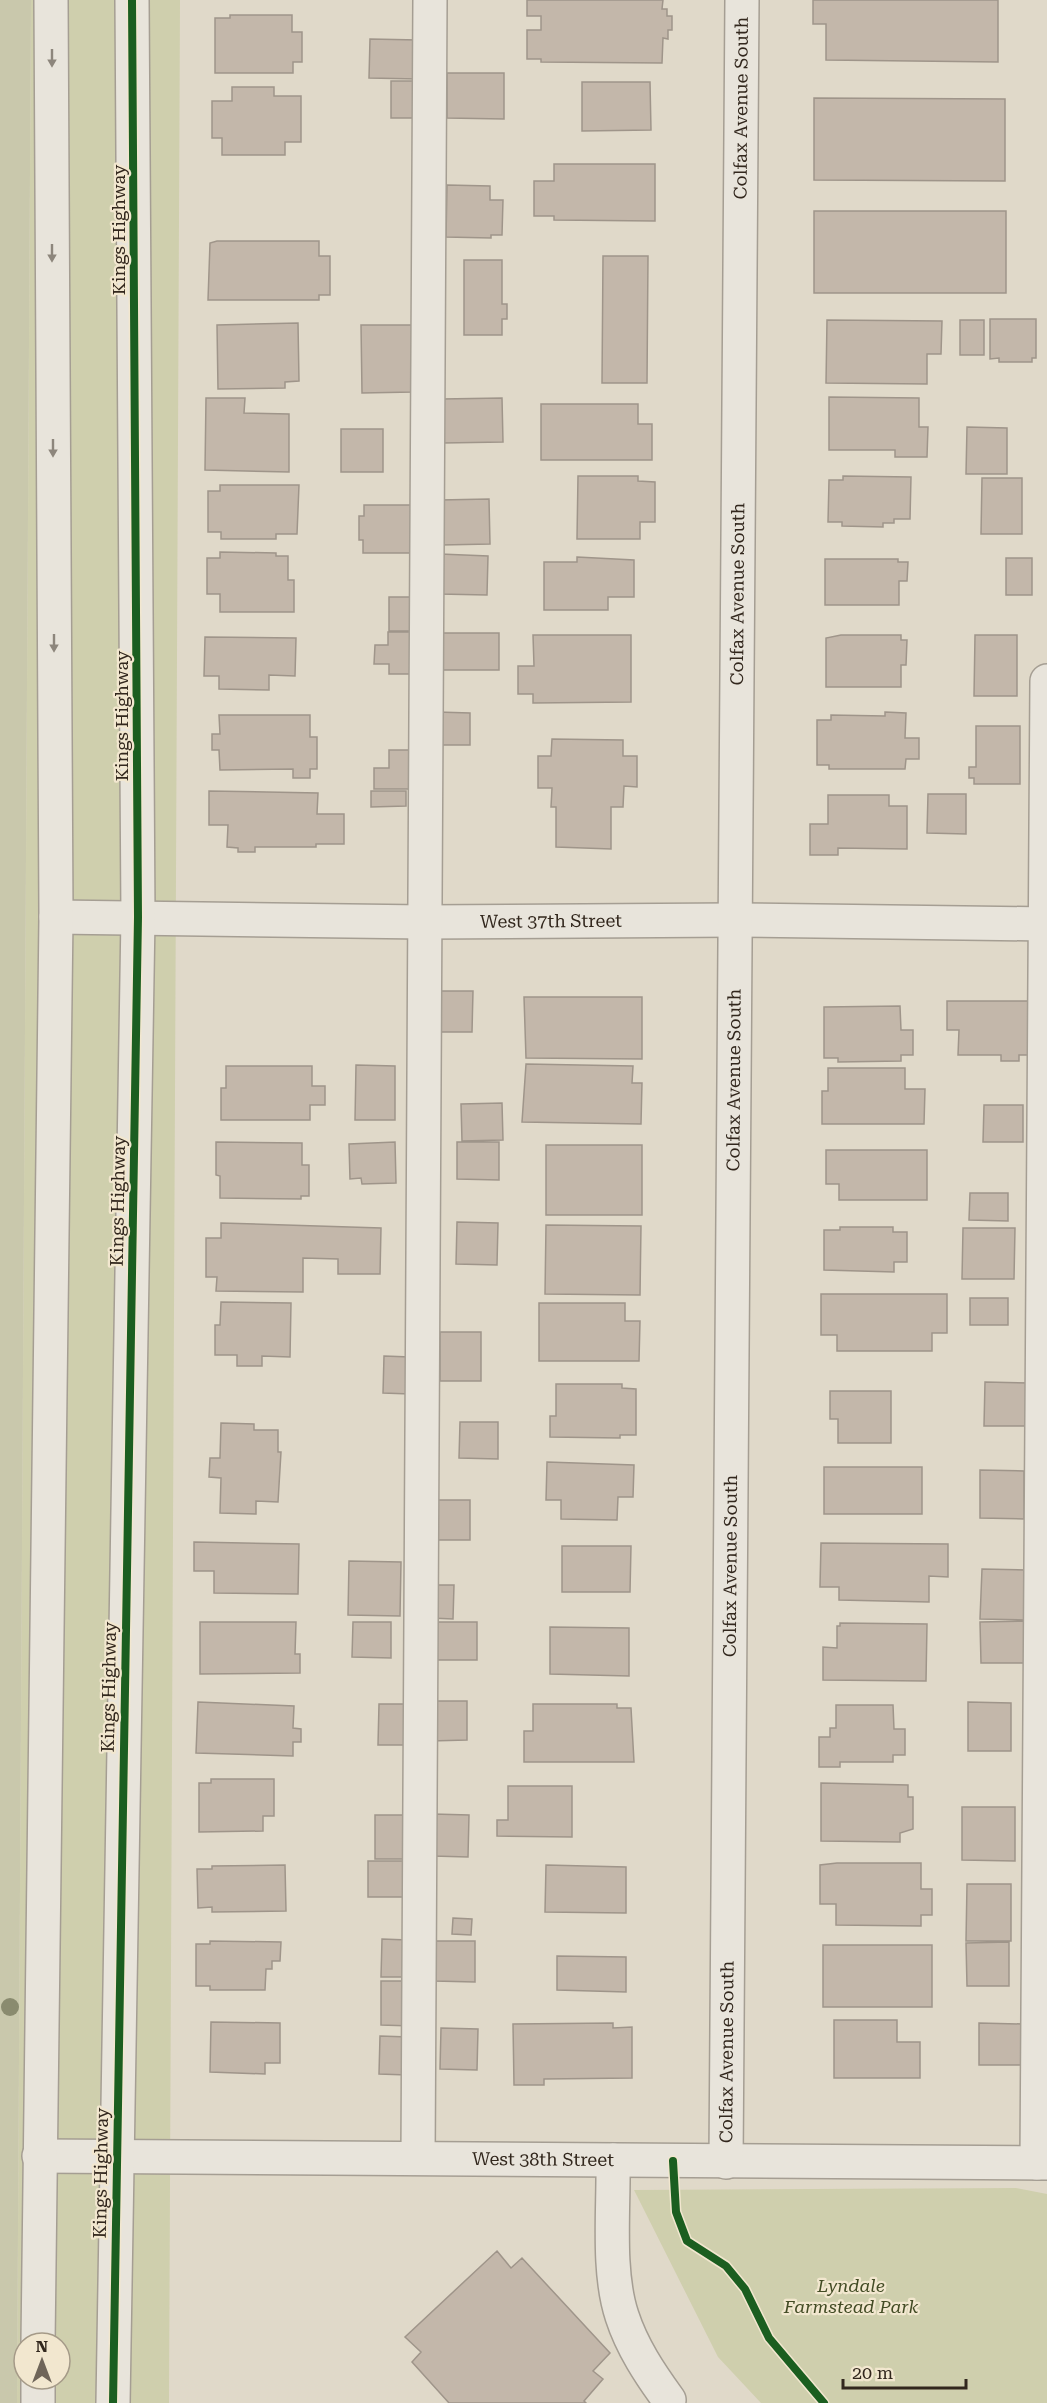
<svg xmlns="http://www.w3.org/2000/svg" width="1047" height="2403" viewBox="0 0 1047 2403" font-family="'Roboto Serif',serif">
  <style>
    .green { fill: #cfcfad; fill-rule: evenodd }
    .cemetery { fill: #c9c8ac }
    .building { fill: #c3b7aa; stroke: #9f958a; stroke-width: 1.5 }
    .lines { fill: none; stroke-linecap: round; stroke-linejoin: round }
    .minor-casing { stroke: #a59e93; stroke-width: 36 }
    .minor { stroke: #e8e4db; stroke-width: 33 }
    .cycleway-casing { stroke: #f2e7cf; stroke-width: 11 }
    .cycleway { stroke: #1b5e20; stroke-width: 8 }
    .tree { fill: #8a8b6f }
    .oneway { fill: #8d867c }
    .labels { text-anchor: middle; stroke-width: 4.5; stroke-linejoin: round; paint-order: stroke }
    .street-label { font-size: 18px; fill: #32271d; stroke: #f2e7cf }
    .park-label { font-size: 18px; font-style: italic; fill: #434c25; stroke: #f2e7cf }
  </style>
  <rect width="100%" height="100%" fill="#e0d9c9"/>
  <!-- green -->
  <path class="green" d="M31 0H180L169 2403H17ZM24 2343H60V2379H24Z
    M1016 2188 1047 2194V2403H761L718 2357 634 2190Z"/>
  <!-- cemetery -->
  <path class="cemetery" d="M0 0H31L17 2403H0Z"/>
  <!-- building -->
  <path class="building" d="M527 0H663L662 9H667V16H672V30H668V39L663 38 662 63 541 62V59H527V30H541V16H527Z
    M813 0H998V62L826 60V24H813Z
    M230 15H292V32H302V62H293V73H215V18H230Z
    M370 39 418 40V79L369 78Z
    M447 73H504V119L447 118Z
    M391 81H415V118H391Z
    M582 82H650L651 130 582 131Z
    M232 87H274V96H301V142H285V155H222V138H212V101H232Z
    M814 98 1005 99V181L814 180Z
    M554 164H655V221L554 220V216H534V181H554Z
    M447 185 490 186V200H503L502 235H491V238L446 237Z
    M814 211H1006V293H814Z
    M217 241H319V256H330V295H319V300H208L210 243Z
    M603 256H648L647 383H602Z
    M464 260H502V304H507V319H502V335H464Z
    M990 319H1036V358H1032V362H999V358L990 359Z
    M827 320 942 321 941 354H927V384L826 383Z
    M960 320H984V355H960Z
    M298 323 299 381 285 382V388L218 389 217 325Z
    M361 325H412L413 392 362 393Z
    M829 397 919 398V427H928L927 457H895V450H829Z
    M206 398H245L244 413 289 414V472L205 470Z
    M502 398 503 442 443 443 442 399Z
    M541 404H638V424H652V460H541Z
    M967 427 1007 428V474H966Z
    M341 429H383V472H341Z
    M578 476H638V481L655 482V522H640V539H577Z
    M843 476 911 477 910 519H894V523H883V527L842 526V522H828L829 480H843Z
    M982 478H1022V534H981Z
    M220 485H299L297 534H276V539H221V532H208V491H220Z
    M489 499 490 544 441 545 440 500Z
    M364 505H411V553H363V540H359V516H364Z
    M220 552 276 553V556H288V580H294V612H220V594H207V558H220Z
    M440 554 488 556 487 595 439 594Z
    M577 557 634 560V597H608V610H544V562H577Z
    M1006 558H1032V595H1006Z
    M825 559H898V562H908L907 581H899V605H825Z
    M389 597H416V631H389Z
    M388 632H416V674H389V664H374L375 645H388Z
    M438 633H499V670H439Z
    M533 635H631V702L533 703V694H518V666H534Z
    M841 635H901V640H907L906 665H901V687H826V638Z
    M975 635H1017V696H974Z
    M205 637 296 638 295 676 269 675V690L219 689V676H204Z
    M437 712 470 713V745H437Z
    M885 712 906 713 905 738H919V759H906L905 769H829V765H817V720H831V715L885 716Z
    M219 715H310V737H317V769H310V778H293V769L220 770 219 750H212V734H220Z
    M976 726H1020V784H974V778H969V767H976Z
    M552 739 623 740V756H637V787L624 786 623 807H611V849L556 847V807H551L552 788H538V756H551Z
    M389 750H414V789H374V768H389Z
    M209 791 318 793 317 814H344V844H316V847H255V852H238V848L227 847 228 825H209Z
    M371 791H406V806L371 807Z
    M928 794H966V834L927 833Z
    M828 795H889V806H907V849L838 848V855H810V824H828Z
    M436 991H473L472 1032H435Z
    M524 997H642V1059L526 1058Z
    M947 1001H1031V1055H1019V1061H1001V1055H958L959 1030H947Z
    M900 1006 901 1030H913V1055H901V1061L838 1062V1058H824V1007Z
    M526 1064 633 1066 632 1083H642L641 1124 522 1122Z
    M356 1065 395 1066V1120H355Z
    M226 1066H312V1086H325V1105H310V1120H221V1088H226Z
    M828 1068H905V1089H925L924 1124H822V1091H828Z
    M502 1103 503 1140 462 1141 461 1104Z
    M984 1105H1023V1142H983Z
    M216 1142 302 1143V1165H309V1196H301V1199L220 1198V1176L216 1175Z
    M395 1142 396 1183 362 1184 361 1178 350 1179 349 1144Z
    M457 1142H499V1180L457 1179Z
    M546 1145H642V1215H546Z
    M826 1150H927V1200H839V1184H826Z
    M970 1193H1008V1221L969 1220Z
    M457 1222 498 1223 497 1265 456 1264Z
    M221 1223 381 1228 380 1274H338V1259L303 1258V1292L216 1291 217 1277H206V1238H221Z
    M546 1225 641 1226 640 1295 545 1294Z
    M840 1227H893V1232H907V1262H894V1272L824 1270V1230H840Z
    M963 1228H1015L1014 1279H962Z
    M821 1294H947V1333H932V1351H837V1335H821Z
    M970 1298H1008V1325H970Z
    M221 1302 291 1303 290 1357 262 1356V1366H237V1355H215V1325H220Z
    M539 1303H625V1321H640L639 1361H539Z
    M440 1332H481V1381H440Z
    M384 1356 410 1357V1394L383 1393Z
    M985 1382 1030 1383 1029 1426H984Z
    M556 1384H622V1388L636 1389V1435H620V1438L550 1437V1416H556Z
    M830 1391H891V1443H838V1419H830Z
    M460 1422H498V1459L459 1458Z
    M221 1423 254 1424V1430H278V1452H281L278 1502 256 1501V1514L220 1513 221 1478 209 1477 210 1458H220Z
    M547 1462 634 1465 633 1497H618L617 1520 561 1519V1500H546Z
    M824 1467H922V1514H824Z
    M980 1470 1024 1471V1519L980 1518Z
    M431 1500H470V1540H431Z
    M194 1542 299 1544 298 1594 214 1593V1571H194Z
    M821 1543 948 1544V1577L929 1576V1602L839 1600V1587H820Z
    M562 1546H631L630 1592H562Z
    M349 1561 401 1562 400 1616 348 1615Z
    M982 1569 1026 1570 1024 1620 980 1619Z
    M431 1585H454L453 1619 431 1618Z
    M1028 1621V1663H981L980 1622Z
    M200 1622H296L295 1654H300V1673L200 1674Z
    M353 1622H391V1658L352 1657Z
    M432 1622H477V1660H432Z
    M840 1623 927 1624 926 1681 823 1680V1647L837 1648V1626H840Z
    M550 1627 629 1628V1676L550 1674Z
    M430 1701H467V1740L430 1741Z
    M198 1702 294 1706 293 1728 301 1729V1742H293V1756L196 1753Z
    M968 1702 1011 1703V1751H968Z
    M379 1704H406V1745H378Z
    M533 1704H617V1708H631L634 1762H524V1731H533Z
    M836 1705H893L894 1729H905V1755H893V1762H840V1767H819V1737H830V1728H836Z
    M211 1779H274V1816H263V1831L199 1832V1783H211Z
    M821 1783 908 1785V1797H913V1829L900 1833V1842L821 1841Z
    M508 1786H572V1837L497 1836V1820H508Z
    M962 1807H1015V1861L962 1860Z
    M433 1814 469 1815 468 1857 433 1856Z
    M375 1815H407L408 1859H375Z
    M368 1861H407L408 1897H368Z
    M837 1863H921V1889H932V1915H921V1926L836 1925V1904H820V1865Z
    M285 1865 286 1911 212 1912V1907L198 1908 197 1869H212V1866Z
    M546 1865 626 1867V1913L545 1912Z
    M967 1884H1011V1941H966Z
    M453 1918 472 1919 471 1935 452 1934Z
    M382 1939 407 1940V1977H381Z
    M210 1941 281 1942 280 1961H272V1969H266L265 1990H210V1986H196V1944H210Z
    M434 1941H475V1982L434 1981Z
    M1009 1942V1986H967L966 1943Z
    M823 1945H932V2007H823Z
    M557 1956 626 1957V1992L557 1990Z
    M381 1981H412V2026L381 2025Z
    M834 2020H897V2042H920V2078H834Z
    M211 2022 280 2023V2063H265V2074L210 2072Z
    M613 2023V2028L632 2027V2078L544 2079V2085H514L513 2024Z
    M979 2023 1022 2024V2065H979Z
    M441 2028 478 2029 477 2070 440 2069Z
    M380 2036 408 2037 407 2075 379 2074Z
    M497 2251 511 2268 522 2258 610 2353 593 2371 603 2379 584 2401 586 2403H449L412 2362 421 2352 405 2337Z"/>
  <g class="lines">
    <!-- minor casing -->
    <g class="minor-casing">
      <g id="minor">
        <path id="s1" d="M56 917 424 922 735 920 1047 924"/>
        <path id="s2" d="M39 2156 1047 2163"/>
        <path d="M418 2158 430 0"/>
        <path d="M613 2160C614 2208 607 2271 622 2316 632 2347 650 2374 669 2400"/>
        <path id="s3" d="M726 2162 742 0"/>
        <path d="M1037 2163 1047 681"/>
        <path d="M38 2343 56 917 51 0"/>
        <path d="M38 2403V2379"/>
        <path d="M113 2403 138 917 132 0"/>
      </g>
    </g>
    <!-- minor -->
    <use href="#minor" class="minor"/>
    <!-- cycleway casing -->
    <g class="cycleway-casing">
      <path id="cycleway" d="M673 2161 676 2212 687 2241 726 2266 745 2289 769 2338 824 2403
        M113 2403 138 917 132 0"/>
    </g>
    <!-- cycleway -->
    <use href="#cycleway" class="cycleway"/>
  </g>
  <!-- trees -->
  <circle class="tree" cx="10" cy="2007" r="9"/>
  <!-- one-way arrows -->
  <defs><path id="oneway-solid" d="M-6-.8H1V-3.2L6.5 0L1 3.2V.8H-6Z" transform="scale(1.5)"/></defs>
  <g class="oneway">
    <use href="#oneway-solid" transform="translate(52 58) rotate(90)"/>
    <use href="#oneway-solid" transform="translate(52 253) rotate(90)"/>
    <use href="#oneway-solid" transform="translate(53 448) rotate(90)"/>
    <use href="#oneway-solid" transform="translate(54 643) rotate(90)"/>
  </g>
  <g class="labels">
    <!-- street labels -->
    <g class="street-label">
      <text dy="6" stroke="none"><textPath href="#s3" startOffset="2054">Colfax Avenue South</textPath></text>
      <text transform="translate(119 230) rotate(-90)" y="6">Kings Highway</text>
      <text dy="6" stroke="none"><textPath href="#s3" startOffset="1568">Colfax Avenue South</textPath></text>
      <text transform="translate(122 716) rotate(-90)" y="6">Kings Highway</text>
      <text dy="6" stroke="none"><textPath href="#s1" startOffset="495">West 37th Street</textPath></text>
      <text dy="6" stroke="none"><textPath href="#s3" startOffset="1082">Colfax Avenue South</textPath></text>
      <text transform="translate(118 1201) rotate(-89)" y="6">Kings Highway</text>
      <text dy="6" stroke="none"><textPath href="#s3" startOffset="596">Colfax Avenue South</textPath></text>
      <text transform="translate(109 1687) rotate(-89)" y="6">Kings Highway</text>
      <text dy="6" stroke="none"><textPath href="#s3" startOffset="110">Colfax Avenue South</textPath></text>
      <text dy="6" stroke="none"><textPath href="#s2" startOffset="504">West 38th Street</textPath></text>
      <text transform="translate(101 2173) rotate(-89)" y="6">Kings Highway</text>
    </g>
    <!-- park labels -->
    <g class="park-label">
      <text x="851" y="2292">Lyndale<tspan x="851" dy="21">Farmstead Park</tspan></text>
    </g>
  </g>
  <!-- north arrow -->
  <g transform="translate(42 2361)"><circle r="28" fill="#f2e7cf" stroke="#a59a88" stroke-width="1.5"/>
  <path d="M0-4.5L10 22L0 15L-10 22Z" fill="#6f6559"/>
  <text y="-9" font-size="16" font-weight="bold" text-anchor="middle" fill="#32271d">N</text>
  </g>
  <!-- scale -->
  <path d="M843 2379v9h123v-9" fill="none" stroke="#32271d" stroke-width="3"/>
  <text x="852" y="2379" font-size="18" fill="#32271d" stroke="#f2e7cf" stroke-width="4.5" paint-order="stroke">20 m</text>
</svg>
